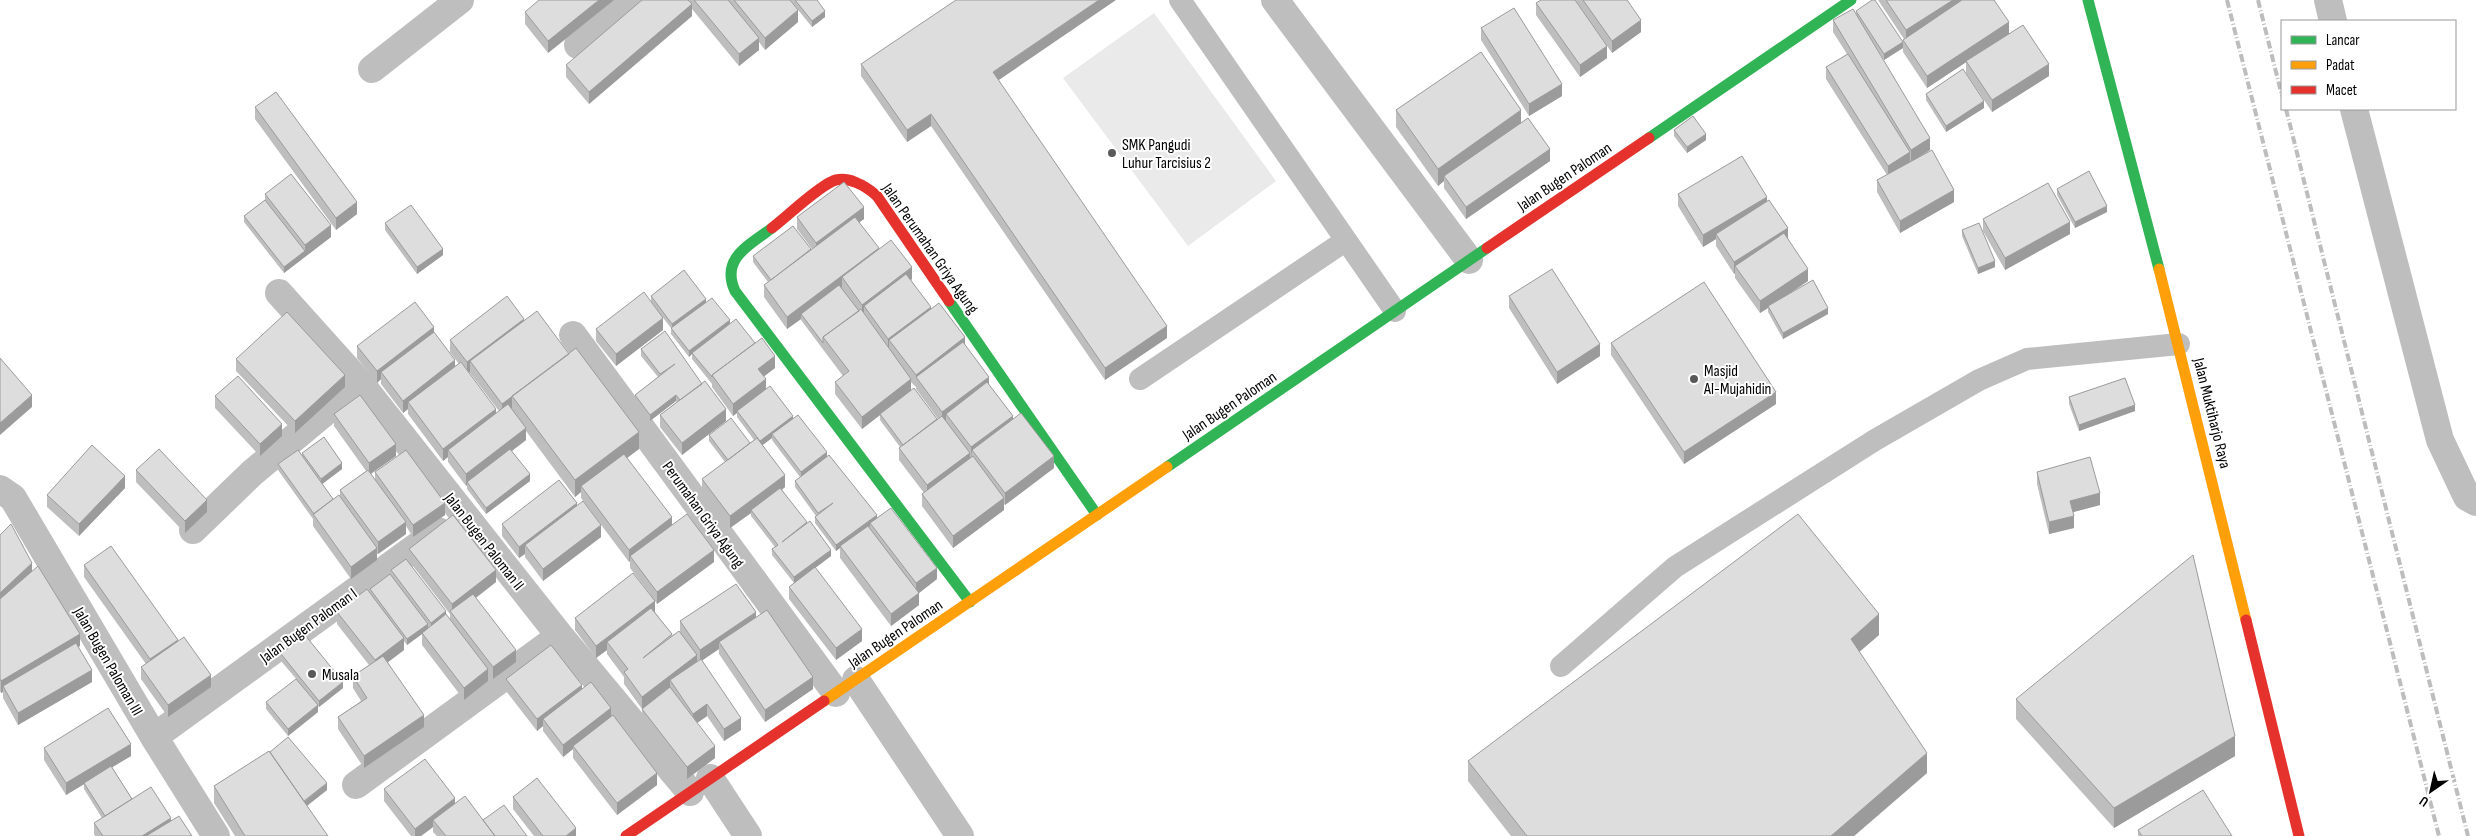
<svg xmlns="http://www.w3.org/2000/svg" width="2476" height="836" viewBox="0 0 2476 836" font-family="'Sofia Sans Condensed',sans-serif">
  <style>
    .green { fill: #eaeaea }
    .lines { fill: none; stroke-linecap: round; stroke-linejoin: round }
    .lane { stroke: #bebebe; stroke-width: 22 }
    .street { stroke: #bebebe; stroke-width: 28 }
    .fast { stroke: #30b455; stroke-width: 11 }
    .slow { stroke: #ff9f0a; stroke-width: 11 }
    .jam { stroke: #e5322d; stroke-width: 11 }
    .rail { stroke: #bdbdbd; stroke-width: 4; stroke-dasharray: 8 2.5 1 2.5; stroke-linecap: butt }
    .wall { fill: #bebebe; fill-rule: evenodd }
    .shaded-wall { fill: #9b9b9b }
    .building { fill: #ddd; stroke: #9b9b9b }
    .poi-dot { fill: #595959; stroke: #fff; stroke-width: 2 }
    .labels { text-anchor: middle; stroke-width: 4; stroke-linejoin: round; paint-order: stroke }
    .poi-label { font-size: 16px; fill: #000; stroke: #fff; text-anchor: start }
    .street-label { font-size: 16px; fill: #000; stroke: #fff }
  </style>
  <rect width="100%" height="100%" fill="#fff"/>
  <!-- green -->
  <path class="green" d="M1154 13 1276 181 1188 246 1063 78Z"/>
  <g class="lines">
    <!-- lane -->
    <path class="lane" d="M1180 0 1395 311
      M1140 379 1345 241
      M1561 666 1675 567 1875 440 1979 380 2027 359 2179 344"/>
    <!-- street -->
    <path class="street" d="M1275 0 1469 260
      M2328 0 2333 21
      M578 45 635 0
      M372 69 460 0
      M2354 109 2440 440 2467 497 2476 502
      M279 293 360 383 560 636 690 792
      M573 335 836 693
      M0 489 13 498 154 737 216 836
      M193 530 252 473 360 383
      M856 680 960 836
      M154 737 438 531
      M710 778 748 836
      M356 785 560 636"/>
    <!-- fast -->
    <path class="fast" d="M2088 0 2159 269
      M1649 138 1851 0
      M772 228C750 245 720 258 735 291L970 602
      M949 301 1097 515
      M1167 467 1487 248"/>
    <!-- slow -->
    <path class="slow" d="M2159 269 2246 620
      M824 701 1167 467"/>
    <!-- jam -->
    <path class="jam" d="M772 228C789 215 813 191 831 182 846 174 866 186 877 196L949 301
      M1487 248 1649 138
      M2246 620 2299 836
      M626 836 824 701"/>
    <!-- rail -->
    <path class="rail" d="M2227 0 2439 836
      M2258 0 2282 96
      M2286 109 2468 836"/>
  </g>
  <!-- wall -->
  <path class="wall" d="M614 0 548 53 525 24V12Z
    M642 0H790L798 22 765 50 759 42V50L739 66 692 9V16L589 104 566 77V65Z
    M790 0H817L825 17 812 27Z
    M1575 0H1627L1641 32 1612 53Z
    M1878 0H1994L2009 34 1995 43 2049 76 1992 112 1966 73V62L1927 88 1903 52V40L1904 39Z
    M1536 3 1607 58 1580 77 1536 15Z
    M1856 11 1903 48 1884 60 1876 47 1930 150 1914 160 1954 202 1900 233 1877 192V180L1887 175 1826 79V67L1847 54 1833 32V20L1856 14Z
    M1481 28 1562 96 1529 116 1481 40Z
    M861 64 998 80 1167 338 1105 380 931 126 907 142 861 76Z
    M1926 94 1984 108 1946 132 1926 100Z
    M255 107 357 214 336 230 255 119Z
    M1396 110 1521 122 1550 161 1466 219 1444 188V181L1438 186 1396 127Z
    M1674 130 1706 140 1687 153 1674 136Z
    M2057 189 2107 212 2075 228 2057 195Z
    M265 194 331 237 284 273 244 222V216L265 200Z
    M1678 194 1767 202 1788 239 1808 281 1789 294 1828 314 1783 339 1768 312V308L1760 313 1735 278V273L1734 274 1716 246V239L1703 247 1678 206Z
    M797 217 864 219 859 222 879 250 912 279 911 280 931 309 965 345 989 385 1013 419 1054 468 1005 505 1004 504V510L953 548 922 506V494L924 493 899 460V448L900 447 880 420V415L862 429 835 394V382L843 376 801 320V319L787 329 764 297V285L768 282 753 262V256L812 249 797 229ZM911 382 916 387V389L938 419H937L911 390Z
    M1983 219 2070 234 2005 270 1983 231Z
    M385 223 443 255 417 274 385 230Z
    M1962 230 1995 267 1978 274 1962 236Z
    M651 296 706 302 775 368 764 376 766 389 827 457 877 519 937 579 919 593V605L891 626 840 558V548L836 551 815 523V517L816 516 795 487V481L800 477 772 440V438L762 445 785 487 782 490 831 556 815 568 862 641 836 660 789 599V587L794 583 772 555V549L775 547 751 516V513L730 528 702 491V479L725 462 709 441V435L750 443 754 440 737 417V413L733 416 712 387V384L692 359V354L689 357 671 334V328L651 302Z
    M1509 296 1600 356 1557 384 1509 308Z
    M524 321 639 449 627 458 672 524 714 562 657 604 655 601V612L672 635 680 633V621L756 617 813 689 765 722 719 654V649L702 660 741 730 724 741 707 716 697 723 715 758 687 779 642 721V709L624 684V677L607 654V650L596 658 575 630V618L650 594 630 568V561L629 562 581 498V492L575 497 526 431V440L512 451 530 481 486 514 467 489V485L466 486 448 462V457L443 461 408 414V409L403 413 381 384V379L377 383 357 358V346L434 333 455 366 459 364 450 352V340ZM470 372V373L499 411 496 413 469 373Z
    M596 329 663 330 616 366 596 341Z
    M1611 343 1776 404 1684 464 1611 355Z
    M641 349 726 421 682 455 660 427V415L677 402 676 401 650 421 635 401V395L658 377 641 356Z
    M236 359 345 387 295 433 236 371Z
    M215 396 282 436 260 456 215 408Z
    M2069 397 2135 411 2079 431 2069 404Z
    M334 414 396 456 371 474 375 480V472L445 515 413 537 406 526V534L378 554H377V560L351 579 313 526V519L278 470V464L302 455V453L342 469 322 484 333 499 340 496V490L366 471 334 426Z
    M136 470 207 512 185 533 136 482Z
    M2037 472 2100 505 2073 512 2074 528 2049 534 2037 484Z
    M125 488 79 536 47 507V495Z
    M577 505 601 537 543 581 525 557V554L519 558 502 536V524Z
    M0 535 32 571 80 646 78 647 92 682 18 725 3 698V692L1 693 0 691Z
    M409 549 496 582 476 598 516 662 493 679 488 673V681L464 700 422 645V634L407 645 404 641V650L388 662 424 727 364 768 338 729V717L361 701 353 688V676L369 665 337 624V612L370 592V589L391 575V570L446 615 450 619V614L409 561Z
    M84 565 178 641 211 687 168 717 141 679V667L146 664 84 577Z
    M1879 635 1859 652 1927 773 1854 836H1511L1468 781V761Z
    M281 654 343 688 319 707 318 706V712L288 736 266 709V702L298 681 281 661Z
    M506 679 582 689 611 716 657 785 617 815 573 758V749L563 757 543 731V726L537 731 506 691Z
    M2016 699 2235 756 2114 828 2016 719Z
    M44 748 131 756 112 767 132 799 171 821 192 836H95L94 834V823L102 818 84 789V784L66 795 44 760Z
    M270 752 327 790 307 806 328 836H235L214 803V786Z
    M384 789 455 804 483 820 527 836H437L433 832V827L421 836H411L384 801Z
    M513 797 576 836H534L513 809Z
    M2138 830 2232 836H2138Z"/>
  <!-- shaded-wall -->
  <path class="shaded-wall" d="M599 0H614L548 53V41Z
    M1099 0H1116L993 84V72Z
    M1953 0H1971L1906 42V30Z
    M692 4V16L589 104V92Z
    M798 10V22L765 50V38Z
    M825 11V17L812 27V21Z
    M1641 20V32L1612 53V41Z
    M2009 22V34L1927 88V76Z
    M759 38V50L739 66V54Z
    M1903 42V48L1884 60V54Z
    M1607 46V58L1580 77V65Z
    M2049 64V76L1992 112V100Z
    M1562 84V96L1529 116V104Z
    M1984 101V108L1946 132V126Z
    M1521 110V127L1444 176V181L1438 186V169Z
    M931 114V126L907 142V130Z
    M1706 134V140L1687 153V147Z
    M1930 138V150L1911 162V150Z
    M1550 149V161L1466 219V207Z
    M1910 152V164L1888 178V166Z
    M1954 190V202L1900 233V221Z
    M1767 197V209L1716 234V239L1703 247V235Z
    M357 202V214L336 230V218Z
    M2107 206V212L2075 228V222Z
    M864 207V219L816 255V243Z
    M2070 222V234L2005 270V258Z
    M331 225V237L284 273V267L305 251V245Z
    M1788 228V240L1735 266V273L1734 274V262Z
    M879 248V260L842 277V287L803 317 801 314V319L787 329V317Z
    M443 249V255L417 274V267Z
    M1995 261V267L1978 274V268Z
    M912 267V279L868 312 864 306V316L862 317V305Z
    M1808 269V281L1769 307 1768 306V308L1760 313V301Z
    M706 299V305L672 330V324Z
    M931 307V319L889 340V350L888 351V339Z
    M1828 308V314L1783 339V333Z
    M663 318V330L616 366V354Z
    M524 319V331L470 361V372L467 374V362Z
    M730 320V326L692 353V354L689 357V351Z
    M1167 326V338L1105 380V368Z
    M434 327V339L381 372V379L377 383V371Z
    M965 337V349L916 377V387V375Z
    M1600 344V356L1557 384V372Z
    M569 354 512 396V408L502 416V404Z
    M775 356V368L758 381V369Z
    M455 360V372L408 402V409L403 413V401Z
    M345 375V387L295 433V421Z
    M989 377V389L946 414V421L942 424V412Z
    M766 379V391L737 411V413L733 416V404Z
    M911 379V391L862 429V417Z
    M1776 392V404L1684 464V452Z
    M32 395V407L0 435V423Z
    M676 395V401L650 421V415Z
    M2135 405V411L2079 431V425Z
    M496 409V421L448 450V457L443 461V449Z
    M726 409V421L682 455V443Z
    M793 416V422L772 434V438L760 447V441Z
    M1013 416V428L972 450 971 459V447Z
    M282 424V436L260 456V444Z
    M526 428V440L468 484 467 482V485L466 486V474Z
    M639 432V449L584 490 581 486V492L575 497V480Z
    M396 444V456L369 475V463Z
    M827 452V459L801 478V472Z
    M970 453V465L927 497V485Z
    M1054 456V468L1005 505V493Z
    M342 463V469L321 485V479Z
    M530 474V481L486 514V508Z
    M785 475V487L752 512 751 510V513L730 528V516Z
    M125 476V488L79 536V524Z
    M2100 493V505L2070 513V501Z
    M1004 498V510L953 548V536Z
    M207 500V512L185 533V521Z
    M445 503V515L413 537V525Z
    M577 503V515L525 545V554L519 558V547Z
    M877 515V521L870 523V526L841 548 840 546V548L836 551V545Z
    M2074 516V528L2049 534V522Z
    M672 517V529L630 556V561L629 562V550Z
    M406 522V534L378 554V542Z
    M601 525V537L543 581V569Z
    M377 548V560L351 579V567Z
    M714 550V562L657 604V592Z
    M831 550V556L794 584V577Z
    M32 563V575L0 605V593Z
    M937 568V579L919 593V605L891 626V614L916 595V583Z
    M496 570V582L453 615 452 613V604Z
    M655 601V613L607 642V650L596 658V646Z
    M446 611V617L431 629V623Z
    M756 612V624L719 642V649L700 662V650Z
    M1879 614V635L1851 659V639Z
    M428 624V630L422 633V634L407 645V639Z
    M862 629V641L836 660V648Z
    M80 634V646L5 690 3 686V692L1 693V681Z
    M404 638V650L375 672V660Z
    M178 640V652L150 671V659Z
    M516 650V662L493 679V667Z
    M697 655V667L670 680V688L642 709V697Z
    M488 669V681L464 700V688Z
    M92 670V682L18 725V713Z
    M211 675V687L168 717V705Z
    M813 677V689L765 722V710Z
    M343 682V688L319 707V701Z
    M582 685V697L543 719V726L537 731V719Z
    M707 704V716L693 726V714Z
    M318 705V712L288 736V729Z
    M611 708V720L573 746V749L563 757V745Z
    M424 715V727L364 768V756Z
    M741 718V730L724 741V729Z
    M2235 736V756L2114 828V808Z
    M131 744V756L66 795V783Z
    M715 746V758L687 779V767Z
    M1927 753V773L1854 836H1831Z
    M657 773V785L617 815V803Z
    M327 783V790L304 808V802Z
    M455 798V810L433 820V827L421 836H415V829Z
    M171 818V830L161 836H142Z
    M576 828V836H566Z"/>
  <!-- building -->
  <path class="building" d="M539 0H599L548 41 525 12Z
    M642 0H688L692 4 589 92 566 65Z
    M694 0H728L759 38 739 54Z
    M734 0H790L798 10 765 38Z
    M795 0H817L825 11 812 21Z
    M956 0H1099L993 72 1167 326 1105 368 931 114 907 130 861 64Z
    M1541 0H1575L1607 46 1580 65 1536 3Z
    M1583 0H1627L1641 20 1612 41Z
    M1872 0H1875L1903 42 1884 54 1856 11Z
    M1886 0H1953L1906 30Z
    M1962 0H1994L2009 22 1927 76 1903 40Z
    M1514 8 1562 84 1529 104 1481 28Z
    M1853 9 1930 138 1911 150 1833 20Z
    M2023 25 2049 64 1992 100 1966 61Z
    M1481 52 1521 110 1438 169 1396 110Z
    M1848 54 1910 152 1888 166 1826 67Z
    M1963 69 1984 101 1946 126 1926 94Z
    M276 92 357 202 336 218 255 107Z
    M1693 116 1706 134 1687 147 1674 130Z
    M1528 118 1550 149 1466 207 1444 176Z
    M1932 150 1954 190 1900 221 1877 180Z
    M1742 156 1767 197 1703 235 1678 194Z
    M2089 171 2107 206 2075 222 2057 189Z
    M291 174 331 225 305 245 265 194Z
    M844 182 864 207 816 243 797 217Z
    M2048 183 2070 222 2005 258 1983 219Z
    M265 200 305 251 284 267 244 216Z
    M1769 200 1788 228 1734 262 1716 234Z
    M411 205 443 249 417 267 385 223Z
    M855 217 879 248 787 317 764 285Z
    M1979 223 1995 261 1978 268 1962 230Z
    M793 226 811 249 771 280 753 256Z
    M1784 233 1808 269 1760 301 1735 266Z
    M891 240 912 267 862 305 842 277Z
    M1552 269 1600 344 1557 372 1509 296Z
    M684 270 706 299 672 324 651 296Z
    M906 274 931 307 888 339 864 306Z
    M1813 280 1828 308 1783 333 1768 306Z
    M1704 282 1776 392 1684 452 1611 343Z
    M839 285 859 311 823 337V343L801 314Z
    M644 292 663 318 616 354 596 329Z
    M507 296 524 319 467 362 450 340Z
    M712 298 730 320 689 351 671 328Z
    M415 302 434 327 377 371 357 346Z
    M939 303 965 337 916 375 889 340Z
    M861 309 911 379 862 417 835 382 849 371 823 337Z
    M537 311 569 354 502 404 470 361Z
    M287 312 345 375 295 421 236 359Z
    M736 319 755 343 712 375V377L692 353Z
    M665 331 702 384 680 400 676 395 650 415 635 395 675 364 660 374 641 349Z
    M434 332 455 360 403 401 381 372Z
    M762 338 775 356 758 369 766 379 733 404 712 375Z
    M963 342 989 377 942 412 916 377Z
    M576 348 639 432 575 480 512 396Z
    M0 358 32 395 0 423Z
    M461 362 496 409 443 449 408 402Z
    M238 376 282 424 260 444 215 396Z
    M2125 378 2135 405 2079 425 2069 397Z
    M705 381 726 409 682 443 660 415Z
    M987 382 1013 416 971 447 946 414Z
    M770 386 793 416 760 441 737 411Z
    M914 388 937 419 903 445 880 414Z
    M360 395 396 444 369 463 334 414Z
    M508 404 526 428 466 474 448 450Z
    M1021 413 1054 456 1005 493 972 450Z
    M798 415 827 452 801 472 772 434Z
    M942 416 970 453 927 485 899 448Z
    M731 418 750 443 728 460 709 435Z
    M324 437 342 463 321 479 302 453Z
    M757 438 785 475 730 516 702 479Z
    M92 445 125 476 79 524 47 495Z
    M159 449 207 500 185 521 136 470Z
    M510 449 530 474 486 508 467 482Z
    M298 450 333 499 314 514 278 464Z
    M406 450 445 503 413 525 375 472Z
    M624 454 672 517 629 550 581 486Z
    M829 455 877 515 836 545 815 517 833 503 818 513 795 481Z
    M973 456 1004 498 953 536 922 494Z
    M2090 457 2100 493 2070 501 2074 516 2049 522 2037 472Z
    M368 470 406 522 378 542 340 490Z
    M559 480 577 503 519 547 502 524Z
    M780 488 807 522 782 542 810 521 831 550 794 577 772 549 778 545 751 510Z
    M339 495 377 548 351 567 313 514Z
    M583 501 601 525 543 569 525 545Z
    M891 508 937 568 916 583 870 523Z
    M687 514 714 550 657 592 630 556Z
    M1798 514 1879 614 1851 639 1927 753 1831 836H1527L1468 761Z
    M453 515 496 570 452 604 409 549Z
    M11 524 32 563 0 593V535Z
    M868 526 919 593 891 614 840 546Z
    M111 546 178 640 150 659 84 565Z
    M2193 555 2235 736 2114 808 2016 699Z
    M406 559 446 611 431 623 391 570Z
    M38 566 80 634 1 681 0 679V599Z
    M815 567 862 629 836 648 789 587Z
    M633 573 655 601 596 646 575 618Z
    M390 574 428 624 407 639 370 589Z
    M736 584 756 612 700 650 680 621Z
    M367 589 404 638 375 660 337 612Z
    M473 594 516 650 493 667 450 611Z
    M651 608 672 634 643 658 679 631 697 655 642 697 624 672 628 669 607 642Z
    M767 610 813 677 765 710 719 642Z
    M446 614 488 669 464 688 422 633Z
    M305 635 343 682 319 701 281 654Z
    M184 637 211 675 168 705 141 667Z
    M76 643 92 670 18 713 3 686Z
    M551 645 582 685 537 719 506 679Z
    M383 656 424 715 364 756 338 717 367 698 353 676Z
    M701 659 741 718 724 729 707 704 693 714 670 680Z
    M296 679 318 705 288 729 266 702Z
    M591 682 611 708 563 745 543 719Z
    M670 687 715 746 687 767 642 709Z
    M108 708 131 744 66 783 44 748Z
    M613 715 657 773 617 803 573 746Z
    M288 737 327 783 304 801 270 752Z
    M269 751 328 836H245L214 786Z
    M425 759 455 798 415 829 384 789Z
    M111 766 132 799 105 816 84 783Z
    M537 778 576 828 566 836H543L513 797Z
    M151 787 171 818 142 836H103L94 823Z
    M2203 790 2232 836H2142L2138 830Z
    M465 796 495 836H446L433 820Z
    M504 805 527 836H495L483 820Z
    M179 816 192 836H146Z"/>
  <!-- markers -->
  <g class="poi-dot">
    <circle cx="1112" cy="153" r="5"/>
    <circle cx="1694" cy="379" r="5"/>
    <circle cx="312" cy="674" r="5"/>
  </g>
  <g class="labels">
    <!-- poi labels -->
    <g class="poi-label">
      <text x="1122" y="150">SMK Pangudi<tspan x="1122" dy="18">Luhur Tarcisius 2</tspan></text>
      <text x="1704" y="376">Masjid<tspan x="1704" dy="18">Al-Mujahidin</tspan></text>
      <text x="322" y="680">Musala</text>
    </g>
    <!-- street labels -->
    <g class="street-label">
      <text transform="translate(1564 176) rotate(-34)" y="6">Jalan Bugen Paloman</text>
      <text transform="translate(931 248) rotate(55)" y="6">Jalan Perumahan Griya Agung</text>
      <text transform="translate(1229 405) rotate(-34)" y="6">Jalan Bugen Paloman</text>
      <text transform="translate(2213 413) rotate(76)" y="6">Jalan Muktiharjo Raya</text>
      <text transform="translate(704 514) rotate(54)" y="6">Perumahan Griya Agung</text>
      <text transform="translate(485 541) rotate(52)" y="6">Jalan Bugen Paloman II</text>
      <text transform="translate(308 625) rotate(-36)" y="6">Jalan Bugen Paloman I</text>
      <text transform="translate(895 633) rotate(-34)" y="6">Jalan Bugen Paloman</text>
      <text transform="translate(109 661) rotate(60)" y="6">Jalan Bugen Paloman III</text>
    </g>
  </g>
  <!-- legend -->
  <rect x="2281" y="20" width="175" height="90" fill="#ffffff" stroke="#999999"/>
  <rect x="2291" y="36" width="25" height="8" fill="#30b455" stroke="#999999"/>
  <text x="2326" y="45" font-size="15" fill="#000000">Lancar</text>
  <rect x="2291" y="61" width="25" height="8" fill="#ff9f0a" stroke="#999999"/>
  <text x="2326" y="70" font-size="15" fill="#000000">Padat</text>
  <rect x="2291" y="86" width="25" height="8" fill="#e5322d" stroke="#999999"/>
  <text x="2326" y="95" font-size="15" fill="#000000">Macet</text>
  <!-- north arrow -->
  <g transform="translate(2431 791) rotate(214)" stroke="#ffffff" stroke-width="4" paint-order="stroke">
  <path d="M0-4L9 19L0 12L-9 19Z" fill="#000000"/>
  <text y="-8" font-size="14" font-weight="bold" text-anchor="middle" fill="#000000">U</text>
  </g>
</svg>
